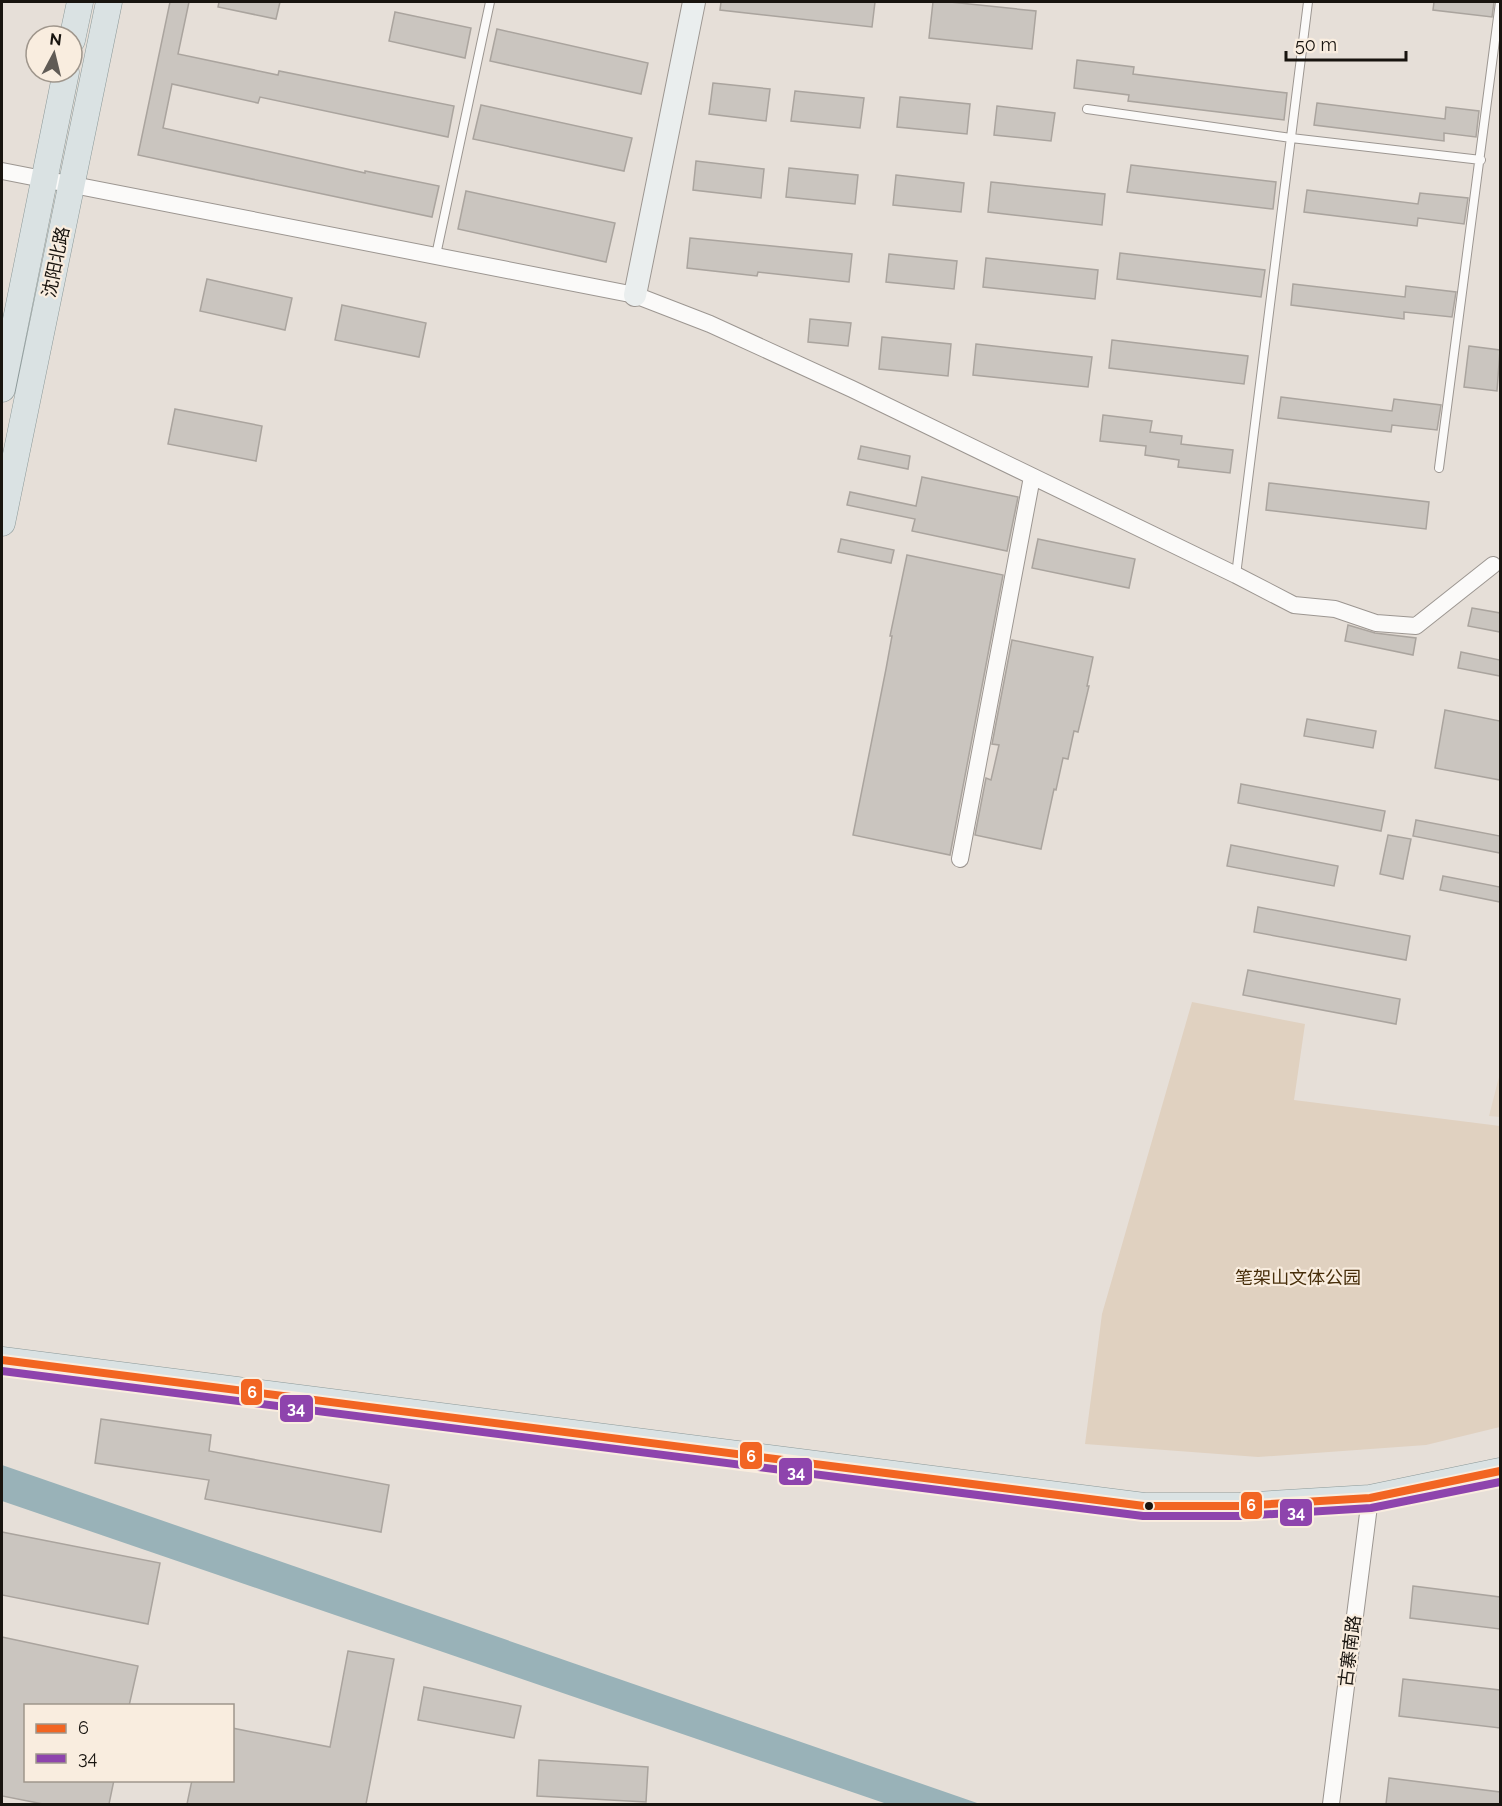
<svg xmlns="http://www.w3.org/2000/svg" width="1502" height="1806" viewBox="0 0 1502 1806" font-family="Raleway,'Noto Sans SC',sans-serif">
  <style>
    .built { fill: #e3d6c7 }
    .green { fill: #e0d1c0 }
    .water { fill: #99b2b8 }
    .building { fill: #cac5bf; stroke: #aaa49e; stroke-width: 1.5 }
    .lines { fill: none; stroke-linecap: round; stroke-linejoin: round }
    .lane-casing { stroke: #9c9691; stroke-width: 10 }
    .street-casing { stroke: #9c9691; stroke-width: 18 }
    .secondary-casing { stroke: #9c9691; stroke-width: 24 }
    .primary-casing { stroke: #8c9999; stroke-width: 27 }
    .lane { stroke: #fbfaf9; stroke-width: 8 }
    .street { stroke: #fbfaf9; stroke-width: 16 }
    .secondary { stroke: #eaeeee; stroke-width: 22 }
    .primary { stroke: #dae2e3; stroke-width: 26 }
    .bus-1-casing { stroke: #f9eddf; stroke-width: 12 }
    .bus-2-casing { stroke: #f9eddf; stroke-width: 12 }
    .bus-1 { stroke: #f26522; stroke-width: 8 }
    .bus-2 { stroke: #8e44ad; stroke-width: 8 }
    .bus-dot { fill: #18140f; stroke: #f9eddf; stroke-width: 2 }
    .labels { text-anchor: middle; stroke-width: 4.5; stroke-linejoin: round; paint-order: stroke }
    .street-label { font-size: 18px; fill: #18140f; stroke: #f9eddf }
    .park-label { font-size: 18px; fill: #472e0a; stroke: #f9eddf }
    .line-badge { stroke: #f9eddf; stroke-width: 2 }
    .badge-label { font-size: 16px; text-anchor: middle; font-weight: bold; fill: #fff }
  </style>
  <rect width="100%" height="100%" fill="#e6dfd8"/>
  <!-- built -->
  <path class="built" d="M1500 1073V1117L1489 1116Z"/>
  <!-- green -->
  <path class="green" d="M1192 1002 1305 1024 1294 1100 1500 1126V1427L1426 1445 1258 1457 1085 1444 1102 1314Z"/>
  <!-- water -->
  <path class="water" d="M2 1465 980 1804H887L2 1501Z"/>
  <!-- building -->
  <path class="building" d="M170 2H189L178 54 278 75 279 71 454 106 448 137 260 97 258 103 172 84 163 128 365 173V171L439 186 432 217 138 155Z
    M219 2H280L276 19 218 7Z
    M721 2H875L872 27 720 10Z
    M933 2H950L1036 11 1032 49 929 38Z
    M1434 2H1494L1492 17 1433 10Z
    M395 12 471 28 465 58 389 41Z
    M497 29 648 63 641 94 490 61Z
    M1077 60 1134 67 1133 74 1287 93 1284 120 1128 101 1129 95 1074 88Z
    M713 83 770 89 766 121 709 114Z
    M795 91 864 98 860 128 791 121Z
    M900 97 970 104 967 134 897 127Z
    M1317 103 1445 119 1446 107 1479 111 1476 137 1444 133V141L1314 125Z
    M481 105 632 138 624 171 473 139Z
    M997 106 1055 113 1051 141 994 135Z
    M696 161 764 169 761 198 693 190Z
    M1131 165 1276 182 1273 209 1127 192Z
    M789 168 858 175 855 204 786 197Z
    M896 175 964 183 961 212 893 205Z
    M991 182 1105 194 1102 225 988 212Z
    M1307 190 1418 204 1420 193 1468 198 1464 224 1418 218 1417 226 1304 212Z
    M466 191 615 223 606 262 458 229Z
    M690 238 852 254 849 282 758 272 757 276 687 268Z
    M1120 253 1265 270 1261 297 1117 279Z
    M889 254 957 261 954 289 886 282Z
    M986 258 1098 270 1095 299 983 287Z
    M207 279 292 298 285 330 200 311Z
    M1293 284 1405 297 1406 286 1456 292 1452 317 1404 312V319L1291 305Z
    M342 305 426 323 419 357 335 340Z
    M810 319 851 323 848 346 808 342Z
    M882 337 951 344 948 376 879 369Z
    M1112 340 1248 356 1244 384 1109 368Z
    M976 344 1092 357 1088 387 973 375Z
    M1469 346 1500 350 1497 391 1464 387Z
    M1281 397 1392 411 1394 399 1441 405 1437 430 1392 425 1391 432 1278 418Z
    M175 409 262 426 256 461 168 444Z
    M1103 415 1152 421 1150 432 1182 436 1181 444 1233 450 1230 473 1178 467 1179 460 1145 455 1146 446 1100 441Z
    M861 446 910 456 908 469 858 459Z
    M922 477 1018 497 1007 551 912 531 915 519 847 505 850 492 916 506Z
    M1269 483 1429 502 1426 529 1266 510Z
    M841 539 894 550 891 563 838 552Z
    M1038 539 1135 559 1129 588 1032 568Z
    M907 555 1003 575 950 855 853 835 886 669 892 636H890Z
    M1472 608 1500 613V632L1468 626Z
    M1348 625 1375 633 1416 638 1413 655 1345 641Z
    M1012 640 1093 657 1087 686H1089L1078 732 1074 731 1068 759 1063 758 1056 790 1054 789 1041 849 975 835 986 778 991 780 999 745 992 744Z
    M1461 652 1500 660V676L1458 668Z
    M1445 710 1500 721V780L1435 768Z
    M1307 719 1376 731 1373 748 1304 736Z
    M1241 784 1385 811 1381 831 1238 803Z
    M1416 820 1500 836V853L1413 836Z
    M1388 835 1411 839 1403 879 1380 874Z
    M1231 845 1338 866 1334 886 1227 866Z
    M1443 876 1500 887V902L1440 890Z
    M1258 907 1410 936 1406 960 1254 932Z
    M1248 970 1400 999 1396 1024 1243 995Z
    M101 1419 211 1435 209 1451 389 1485 381 1532 205 1499 209 1480 95 1463Z
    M2 1532 160 1563 148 1624 2 1595Z
    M1413 1586 1500 1597V1629L1410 1618Z
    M2 1637 138 1666 129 1706H26V1780H114L109 1804H43L2 1796Z
    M348 1651 394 1659 366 1804H187L192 1780H232V1728L330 1747Z
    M1403 1679 1500 1690V1728L1399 1716Z
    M424 1687 521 1706 514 1738 418 1720Z
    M539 1760 648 1767 646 1802 537 1796Z
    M1389 1778 1500 1792V1804H1386Z"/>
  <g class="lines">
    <!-- lane casing -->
    <g class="lane-casing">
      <path id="lane" d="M1087 109 1291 138 1481 160
        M436 255 490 2
        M1439 468 1500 2
        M1236 575 1308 2"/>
    </g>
    <!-- street casing -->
    <g class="street-casing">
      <path id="street" d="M2 171 635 295 710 324 852 389 1236 575 1294 605 1335 609 1376 623 1416 626 1493 565
        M960 859 1032 477
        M1331 1804 1370 1498"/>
    </g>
    <!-- secondary casing -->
    <g class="secondary-casing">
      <path id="secondary" d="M635 295 694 2"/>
    </g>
    <!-- primary casing -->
    <g class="primary-casing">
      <path id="primary" d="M72 40 80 2
        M2 389 66 72
        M2 523 109 2
        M2 1360 1144 1506H1239L1370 1498 1500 1471"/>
    </g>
    <!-- lane -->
    <use href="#lane" class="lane"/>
    <!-- street -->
    <use href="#street" class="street"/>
    <!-- secondary -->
    <use href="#secondary" class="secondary"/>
    <!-- primary -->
    <use href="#primary" class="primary"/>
    <!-- bus-1 casing -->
    <g class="bus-1-casing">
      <path id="bus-1" d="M2 1360 1144 1506H1239L1370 1498 1500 1471"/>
    </g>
    <!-- bus-2 casing -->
    <g class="bus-2-casing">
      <path id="bus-2" d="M2 1371 1143 1516H1240L1371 1508 1500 1482"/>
    </g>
    <!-- bus-1 -->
    <use href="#bus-1" class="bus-1"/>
    <!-- bus-2 -->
    <use href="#bus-2" class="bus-2"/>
  </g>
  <!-- markers -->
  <circle class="bus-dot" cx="1149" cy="1506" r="5"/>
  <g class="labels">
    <!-- street labels -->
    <g class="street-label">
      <text transform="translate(56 262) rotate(-78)" y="6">沈阳北路</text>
      <text transform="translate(1350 1651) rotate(-83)" y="6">古寨南路</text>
    </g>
    <!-- park labels -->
    <g class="park-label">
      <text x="1298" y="1284">笔架山文体公园</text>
    </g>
  </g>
  <g class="line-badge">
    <rect x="240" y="1378" width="23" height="28" rx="6" fill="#f26522"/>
    <rect x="279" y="1394" width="35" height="29" rx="6" fill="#8e44ad"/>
    <rect x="739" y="1441" width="24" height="29" rx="6" fill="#f26522"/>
    <rect x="778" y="1457" width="35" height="29" rx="6" fill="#8e44ad"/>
    <rect x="1240" y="1491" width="23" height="29" rx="6" fill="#f26522"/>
    <rect x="1279" y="1498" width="34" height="29" rx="6" fill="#8e44ad"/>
  </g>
  <g class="badge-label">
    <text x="252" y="1398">6</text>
    <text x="296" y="1414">34</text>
    <text x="751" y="1462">6</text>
    <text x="796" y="1478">34</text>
    <text x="1251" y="1511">6</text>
    <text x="1296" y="1518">34</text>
  </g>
  <!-- border -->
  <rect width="1502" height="1806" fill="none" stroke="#18140f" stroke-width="6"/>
  <!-- legend -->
  <rect x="24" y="1704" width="210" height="78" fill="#f9eddf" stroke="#9f968c" stroke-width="1.5"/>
  <rect x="36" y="1724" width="30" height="9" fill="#f26522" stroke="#9f968c" stroke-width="1.5"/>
  <text x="78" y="1734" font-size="18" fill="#18140f">6</text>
  <rect x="36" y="1754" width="30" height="9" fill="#8e44ad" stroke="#9f968c" stroke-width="1.5"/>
  <text x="78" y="1764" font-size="18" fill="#18140f">34</text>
  <!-- north arrow -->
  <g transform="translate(54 54) rotate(7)"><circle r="28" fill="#f9eddf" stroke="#9f968c" stroke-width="1.5"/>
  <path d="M0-4.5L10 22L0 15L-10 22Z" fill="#605b55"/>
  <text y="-9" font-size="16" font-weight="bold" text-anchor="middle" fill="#18140f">N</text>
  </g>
  <!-- scale -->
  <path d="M1286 51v9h120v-9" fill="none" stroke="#18140f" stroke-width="3"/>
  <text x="1295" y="51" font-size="18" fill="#18140f" stroke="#f9eddf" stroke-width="4.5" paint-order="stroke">50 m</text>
</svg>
